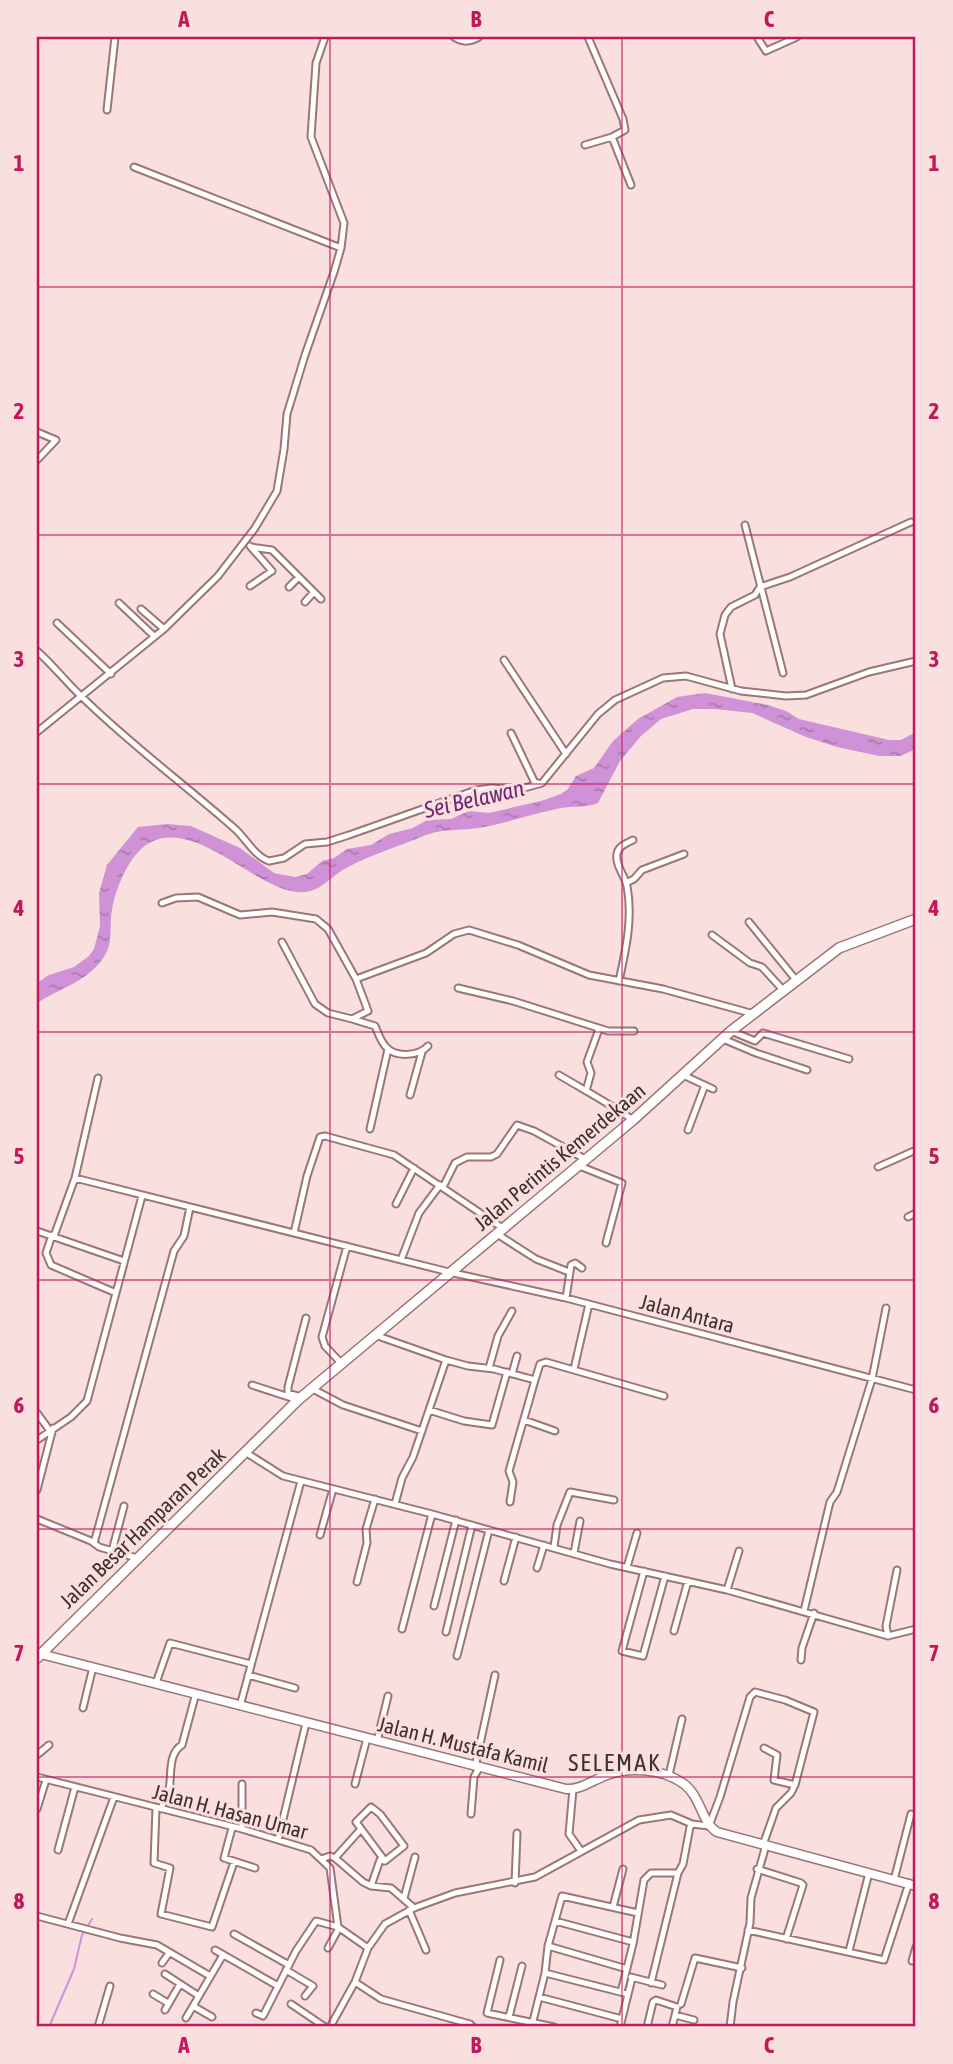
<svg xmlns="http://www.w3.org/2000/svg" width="953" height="2064" viewBox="0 0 953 2064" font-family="'Asap Condensed',sans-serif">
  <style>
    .water { fill: url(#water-ripples) }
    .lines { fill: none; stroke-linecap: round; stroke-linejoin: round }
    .stream { stroke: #d092d6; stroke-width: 2 }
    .street-casing { stroke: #9b7673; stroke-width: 9 }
    .secondary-casing { stroke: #9b7673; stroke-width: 11 }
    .primary-casing { stroke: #9b7673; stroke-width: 12 }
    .street { stroke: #fff; stroke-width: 5 }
    .secondary { stroke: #fff; stroke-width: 8 }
    .primary { stroke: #fff; stroke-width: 9 }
    .grid { fill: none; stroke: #c2185b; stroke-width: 2; stroke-opacity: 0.55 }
    .labels { text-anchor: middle; stroke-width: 6; stroke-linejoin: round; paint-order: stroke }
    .street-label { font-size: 21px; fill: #3f2f2e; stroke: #f9e0de }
    .water-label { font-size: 23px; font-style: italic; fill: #702678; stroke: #f9e0de }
    .quarter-label { font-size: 24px; letter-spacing: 2px; fill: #3f2f2e; stroke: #f9e0de }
    .neatline { fill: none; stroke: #c2185b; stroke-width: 2.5 }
    .grid-label { font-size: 23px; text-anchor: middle; font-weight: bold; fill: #c2185b }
  </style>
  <defs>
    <pattern id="water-ripples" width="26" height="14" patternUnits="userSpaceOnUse" patternTransform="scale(1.75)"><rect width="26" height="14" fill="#d092d6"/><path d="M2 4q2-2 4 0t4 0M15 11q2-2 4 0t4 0" fill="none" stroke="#aa78ae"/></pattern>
  </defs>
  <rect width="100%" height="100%" fill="#f9e0de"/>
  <!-- water -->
  <path class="water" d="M705 693 768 705 786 711 799 719 889 740H901L916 732V749L900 756H879L837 747 806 737 752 713 715 709H693L661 719 641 736 620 761 598 803C586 808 573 806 561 808 535 813 510 822 484 827 465 831 445 828 426 835 400 846 373 854 348 867 330 876 319 895 297 892 253 887 197 820 151 842 128 853 112 896 111 919 110 932 112 944 105 955 90 981 60 988 37 1003V983L49 975 74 967 89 956 94 949 100 926 99 893 107 865 138 827 167 824 191 826 240 848 274 873 295 877 307 874 322 861 334 858 347 849 371 845 389 834 413 828 427 820 451 819 469 811 489 813 541 801 561 794 568 789 576 776 594 768 613 741 638 719 677 697Z"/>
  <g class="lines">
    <!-- stream -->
    <path class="stream" d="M49 2027 74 1969 82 1935 92 1919"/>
    <!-- street casing -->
    <g class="street-casing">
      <path id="street" d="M454 37C463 43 470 42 479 37
        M588 37 623 119 625 130 612 137 631 185
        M757 37 766 51 797 37
        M107 110 115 37
        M585 145 612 137
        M134 167 341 248
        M37 432 56 440 37 460
        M745 525 783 673
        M250 546 272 571 250 586
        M251 547 272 550 321 599
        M289 587 299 577
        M305 602 314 592
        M119 603 154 636
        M141 609 164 629
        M57 623 111 674
        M37 651C53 665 66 682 82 697 130 744 184 784 234 828 245 837 255 857 269 861L284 858 305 844 327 842 349 835 476 790 492 788 517 790 542 783 598 714 615 700 663 678 686 676 741 691 786 696 806 695 869 672 916 661
        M504 660 566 754
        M732 689 720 634 725 615 731 607 755 595 760 587 790 577 911 522
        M37 732 164 629 218 576 255 528 277 491 284 449 287 414 305 355 334 272 341 248 344 223 311 137 316 63 325 37
        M511 733 534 781 539 784
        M626 883 634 879 642 870 684 854
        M162 903 176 898 198 897 240 915 272 912 316 919 328 929 356 979 426 953 454 934 469 930 518 945 589 975 663 989 754 1014
        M749 922 796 980
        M712 935 750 963 762 967 783 990
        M282 942 315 1004 328 1013 352 1019 368 1011 356 979
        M619 981C626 949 633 918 627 886 625 876 615 865 617 854 618 846 627 843 633 840
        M458 988 513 1001 608 1031H634
        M352 1019 375 1026C378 1033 381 1042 386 1047 396 1058 419 1056 428 1046
        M731 1031 755 1041 763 1033 849 1059
        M723 1039 756 1053 807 1070
        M559 1075C584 1090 609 1103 633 1120
        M685 1076 713 1089
        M586 1091 591 1073 587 1062 599 1029
        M410 1095 422 1052
        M370 1129 388 1049
        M688 1130 705 1085
        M577 1165 622 1183 606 1243
        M878 1167 916 1150
        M75 1178 449 1272 566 1298 916 1390
        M443 1187 455 1163 467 1157H491L497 1154 517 1125 534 1131 585 1159
        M396 1204 414 1168
        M908 1217 916 1213
        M37 1231 124 1261
        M294 1233 307 1176 320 1137 325 1136 394 1155 504 1229
        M497 1234 536 1259 569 1272
        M52 1235 46 1253 51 1265 116 1293
        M54 1236 75 1178 98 1078
        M401 1260 419 1213 440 1185
        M566 1298 571 1265 575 1263 582 1268
        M375 1335 446 1360 468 1366 494 1369 535 1380 540 1364 546 1362 664 1396
        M341 1363 325 1346 322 1337 347 1246
        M489 1368 498 1336 512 1311
        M574 1369 589 1304
        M512 1374 517 1356
        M252 1385 298 1400
        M311 1388 343 1405 422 1431
        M301 1397 288 1393V1387L306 1318
        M429 1410 464 1421 492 1425 507 1372
        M37 1413 50 1431
        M524 1420 555 1431
        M37 1440 71 1417 87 1401 142 1196
        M245 1452 283 1476 432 1514 610 1564 727 1590 888 1636 916 1629
        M37 1490 53 1428
        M510 1502 513 1482 509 1471 535 1380
        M395 1504 402 1478 413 1457 446 1360
        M37 1519 91 1541 99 1547 137 1558
        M320 1535 333 1489
        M94 1543 174 1251 184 1236 190 1207
        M554 1547 557 1525 570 1492 614 1500
        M112 1551 124 1506
        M574 1553 580 1521
        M627 1567 637 1533
        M537 1568 544 1545
        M644 1571 622 1651 643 1656 665 1576
        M504 1581 516 1537
        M357 1582 367 1543 366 1529 375 1499
        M727 1590 739 1551
        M434 1606 456 1520
        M804 1611 830 1502 837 1492 872 1379 886 1308
        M402 1629 432 1514
        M674 1631 688 1581
        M446 1632 472 1525
        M888 1636 886 1626 897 1570
        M457 1656 489 1530
        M801 1660 802 1648 814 1613
        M248 1675 295 1688
        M156 1683 170 1643 251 1664
        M240 1706 301 1481
        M83 1708 93 1667
        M377 1741 388 1696
        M764 1748 777 1755 774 1780 795 1785
        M37 1755 49 1745
        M475 1767 495 1675
        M669 1775 682 1719
        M37 1777 242 1829 311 1850 330 1868 338 1927 368 1948 385 1924 414 1908 455 1893 535 1877 639 1820 671 1815 692 1824
        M355 1784 367 1738
        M573 1789 569 1834 581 1851
        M156 1808 154 1863 170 1868 161 1914 212 1927 234 1862
        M37 1809 46 1780
        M161 1809C164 1801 170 1790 170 1782 171 1769 170 1752 182 1745L196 1693
        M471 1814 474 1777 479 1768
        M232 1828 224 1858 255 1868
        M242 1829V1784
        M278 1840 306 1723
        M58 1850 75 1787
        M335 1858 361 1829
        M321 1859 330 1856 335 1858 363 1882 371 1886 391 1888 414 1908
        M757 1869 801 1883 803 1885 786 1939
        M894 1880 911 1814
        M515 1883 517 1833
        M371 1886 380 1860 385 1861 404 1846 380 1814 371 1807 356 1822 385 1861
        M404 1898 415 1857
        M613 1907 623 1869
        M409 1910 426 1950
        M37 1916 120 1938 157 1945 210 1976
        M555 1921 633 1942
        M68 1924 114 1797
        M748 1930 884 1960 909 1883
        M234 1934 289 1965
        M548 1946 627 1969
        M328 1948 339 1928
        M215 1950 278 1986
        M849 1951 869 1873
        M500 1960 487 2013 554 2027
        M912 1961 916 1947
        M162 1963 169 1953
        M286 1970 313 1986 305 1996
        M545 1973 628 1994
        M165 1974 199 1996
        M631 1977 662 1985
        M355 1982 381 1999 470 2024 473 2027
        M651 1983 678 1873
        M621 1992 633 1944 644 1880 651 1873H678L683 1864 690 1827 692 1824 709 1826 720 1797 750 1697 755 1692 785 1700 814 1712 795 1785 791 1793 776 1808 763 1845
        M153 1994 168 2003
        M539 1997 622 2019
        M291 2004 325 2027
        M681 2004 695 1958 742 1968
        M193 2006 212 2017
        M165 2010 180 1984
        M256 2013 263 2016 296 1951 316 1921 338 1927
        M675 2015 694 2020
        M509 2017 522 1966
        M186 2018 223 1955
        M533 2021 545 1973 548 1946 562 1896 638 1913
        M98 2027 110 1986
        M330 2027 355 1982 368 1948
        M620 2027 632 1978
        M647 2027 653 2002 656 2000 677 2007 672 2027
        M730 2027 733 2002 750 1923 751 1898 766 1845"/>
    </g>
    <!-- secondary casing -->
    <g class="secondary-casing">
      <path id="secondary" d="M37 1653 566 1789C579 1790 590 1782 602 1777 627 1766 662 1768 684 1784 701 1797 702 1823 717 1832L916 1886"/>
    </g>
    <!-- primary casing -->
    <g class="primary-casing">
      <path id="primary" d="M37 1658 298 1400 633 1120 731 1031 839 948 916 919"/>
    </g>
    <!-- street -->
    <use href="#street" class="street"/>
    <!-- secondary -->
    <use href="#secondary" class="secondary"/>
    <!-- primary -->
    <use href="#primary" class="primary"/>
  </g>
  <!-- grid -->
  <path class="grid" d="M330 37V2027M622 37V2027M37 287H916M37 535H916M37 784H916M37 1032H916M37 1280H916M37 1529H916M37 1777H916"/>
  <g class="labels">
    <!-- street labels -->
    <g class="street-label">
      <text transform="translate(560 1157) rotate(-40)" y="7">Jalan Perintis Kemerdekaan</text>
      <text transform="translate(687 1314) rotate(15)" y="7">Jalan Antara</text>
      <text transform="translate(143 1528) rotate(-44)" y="7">Jalan Besar Hamparan Perak</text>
      <text transform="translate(463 1745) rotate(14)" y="7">Jalan H. Mustafa Kamil</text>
      <text transform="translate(230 1812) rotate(15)" y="7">Jalan H. Hasan Umar</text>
    </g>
    <!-- water labels -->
    <g class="water-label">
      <text transform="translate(474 799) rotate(-13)" y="8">Sei Belawan</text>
    </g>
    <!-- quarter labels -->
    <g class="quarter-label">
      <text x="615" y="1771">SELEMAK</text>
    </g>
  </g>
  <!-- border -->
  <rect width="953" height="2064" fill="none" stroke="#f9e0de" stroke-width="77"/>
  <rect x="38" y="38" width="876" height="1987" class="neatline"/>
  <g class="grid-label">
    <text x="184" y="27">A</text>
    <text x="476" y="27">B</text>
    <text x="769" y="27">C</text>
    <text x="19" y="171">1</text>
    <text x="934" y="171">1</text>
    <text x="19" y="419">2</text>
    <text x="934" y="419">2</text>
    <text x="19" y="667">3</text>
    <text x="934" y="667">3</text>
    <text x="19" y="916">4</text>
    <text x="934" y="916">4</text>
    <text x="19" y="1164">5</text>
    <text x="934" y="1164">5</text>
    <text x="19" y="1413">6</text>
    <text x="934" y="1413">6</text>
    <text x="19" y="1661">7</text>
    <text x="934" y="1661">7</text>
    <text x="19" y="1909">8</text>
    <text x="934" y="1909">8</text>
    <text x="184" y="2053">A</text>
    <text x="476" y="2053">B</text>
    <text x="769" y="2053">C</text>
  </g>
</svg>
